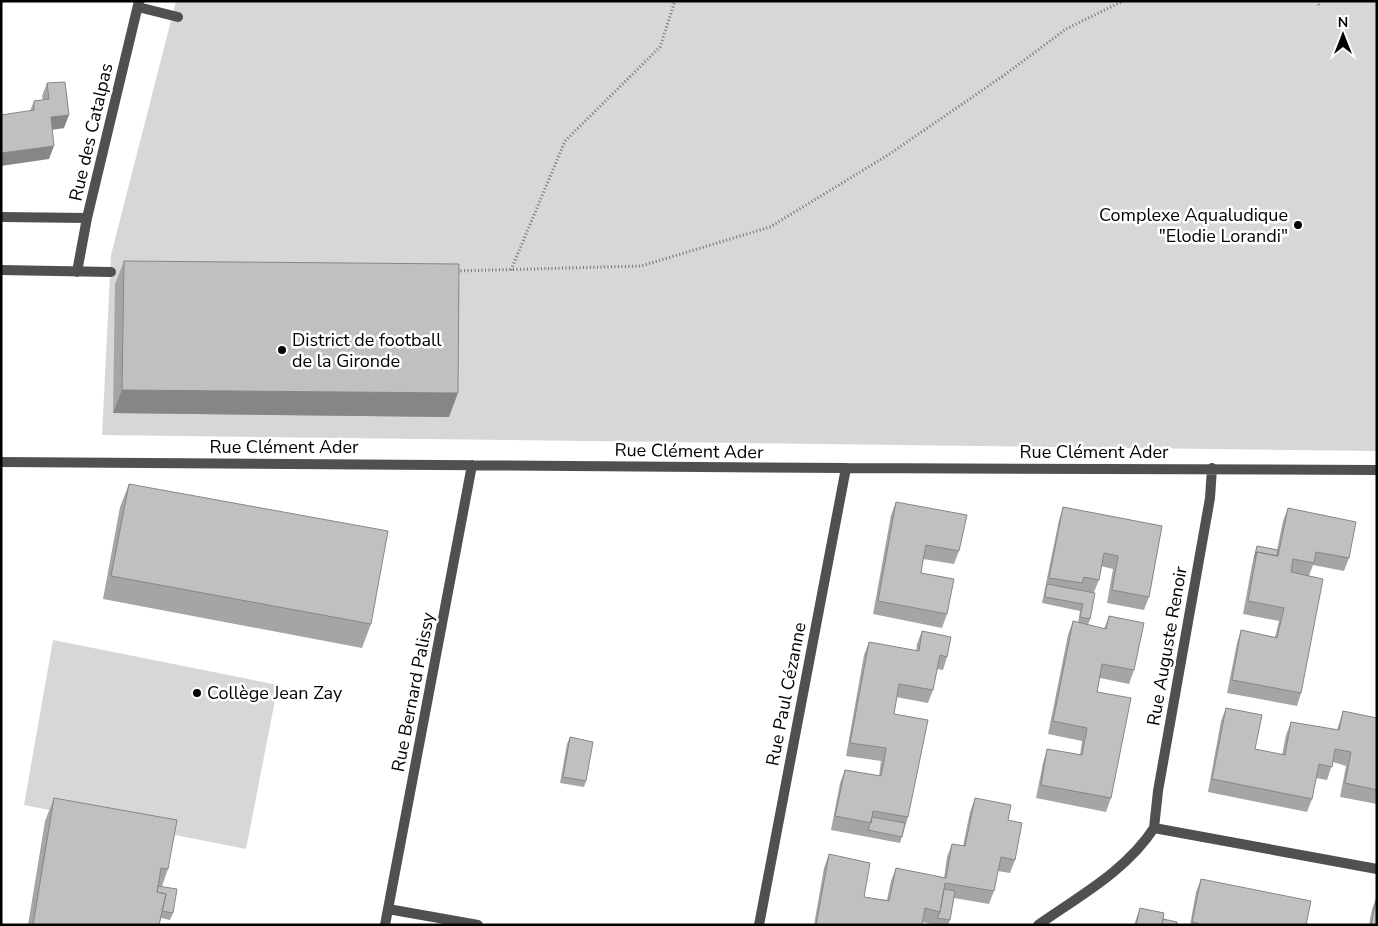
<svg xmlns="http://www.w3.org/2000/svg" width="1378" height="926" viewBox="0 0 1378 926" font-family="'Nunito Sans',sans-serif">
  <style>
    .green { fill: #d7d7d7 }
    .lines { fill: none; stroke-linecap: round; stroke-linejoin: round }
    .path { stroke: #727272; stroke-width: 3; stroke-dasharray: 1 2.5; stroke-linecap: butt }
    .lane { stroke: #505050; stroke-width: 10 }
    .street { stroke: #505050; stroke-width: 10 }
    .wall { fill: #a5a5a5 }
    .shaded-wall { fill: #868686 }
    .building { fill: #c0c0c0; stroke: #868686 }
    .poi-dot { fill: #000; stroke: #fff; stroke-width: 2 }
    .labels { text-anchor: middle; stroke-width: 5; stroke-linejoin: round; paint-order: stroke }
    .street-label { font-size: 18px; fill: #000; stroke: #fff }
    .poi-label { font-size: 18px; fill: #000; stroke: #fff; text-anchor: start }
  </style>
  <rect width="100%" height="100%" fill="#fff"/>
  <!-- green -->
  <path class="green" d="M176 1H1377V451L102 435 111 255Z
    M53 640 278 685 246 849 24 805Z"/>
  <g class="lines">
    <!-- path -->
    <path class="path" d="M1317 1 1319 5
      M511 270 565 141 660 47 675 1
      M457 271 641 266 770 227 888 155 1003 76 1066 29 1123 1"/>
    <!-- lane -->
    <path class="lane" d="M138 7 178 17"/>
    <!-- street -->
    <path class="street" d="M1 217 87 218
      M1 270 111 272
      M77 272 87 218 139 1
      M1 462 846 468 1377 470
      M1154 828 1158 791 1210 498 1212 468
      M388 909 478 925
      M385 925 472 465
      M759 925 846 468
      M1038 925C1079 896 1126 871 1154 828L1377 869"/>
  </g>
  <!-- wall -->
  <path class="wall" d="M47 83 64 128 52 130 49 159 30 111 34 101 43 100 42 96Z
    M124 261 449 417 113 413 115 284Z
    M129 484 371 624 362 648 103 599 120 507Z
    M896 502 959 551 954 564 923 559 921 573 947 614 942 628 873 614 891 515Z
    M1063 507 1162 526 1149 597 1144 610 1107 603 1113 569 1101 566 1099 580 1094 592 1090 619 1088 625 1104 629 1109 616 1134 670 1129 684 1100 678 1097 692 1111 798 1106 812 1036 798 1043 763 1047 749 1080 755 1082 741 1048 734 1068 635 1073 621 1078 623 1080 611 1042 603 1059 520Z
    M1288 508 1349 558 1344 571 1313 565 1309 576 1301 693 1297 706 1227 693 1237 643 1241 630 1275 637 1279 621 1243 614 1252 565 1257 546 1277 550 1283 521Z
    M922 631 947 657 943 670 937 669 933 690 928 703 896 697 894 714 908 817 900 843 831 830 840 783 845 770 879 776 881 761 846 756 864 655 869 642 916 651 917 644Z
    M1226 708 1255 749 1282 755 1286 735 1291 722 1337 730 1343 711 1377 718V804L1340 797 1346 766 1333 762 1327 780 1316 778 1312 799 1307 812 1208 792 1221 721Z
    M570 737 586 781 584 787 560 783 567 744Z
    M54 798 168 869 162 886 173 913 170 920 161 918 159 925H28L45 821Z
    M975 798 1008 820 1015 860 1010 873 998 871 994 891 989 904 954 898 950 920 948 925H935L922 922V925H814L824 868 829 854 864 897 887 900 891 881 896 868 944 878 947 857 952 844 963 846 970 812Z
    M1201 879 1306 925H1190L1196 892Z
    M1377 896V925H1369L1372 909Z
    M1140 908 1163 919 1177 925H1134Z"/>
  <!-- shaded-wall -->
  <path class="shaded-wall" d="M69 115 64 128 46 130 51 117Z
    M54 146 49 159 1 166V153Z
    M122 390 458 393 449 417 113 413Z"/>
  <!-- building -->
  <path class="building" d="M65 82 69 115 51 117 54 146 1 153V115L34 110V101L49 99 47 83Z
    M124 261 459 264 458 393 122 390Z
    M129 484 388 531 371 624 111 576Z
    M896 502 967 515 959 551 926 545 923 560 921 573 954 579 947 614 878 601Z
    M1063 507 1162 526 1149 597 1112 590 1118 556 1104 553 1099 580 1084 577 1082 583 1049 578Z
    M1288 508 1356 522 1349 558 1316 552 1314 563 1293 559 1291 572 1323 579 1301 693 1232 680 1241 630 1277 638 1284 608 1248 601 1257 552 1278 556Z
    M1257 546 1278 550 1277 556 1257 552 1254 559Z
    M1047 584 1095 593 1090 619 1080 617 1083 604 1045 597Z
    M1109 616 1144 623 1134 670 1102 664 1097 692 1131 698 1111 798 1041 785 1047 749 1082 755 1087 728 1053 721 1073 621 1106 629Z
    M922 631 951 637 947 657 940 655 933 690 899 684 894 714 928 720 908 817 873 811 871 823 835 816 845 770 881 776 884 761 886 748 850 743 869 642 919 651Z
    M1226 708 1262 715 1255 749 1285 755 1291 722 1339 730 1343 711 1377 718V790L1345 783 1351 752 1335 749 1332 767 1319 764 1312 799 1212 779Z
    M570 737 593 742 586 781 563 777Z
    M54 798 177 820 168 869 161 868 157 892 166 894 159 925H33Z
    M975 798 1011 805 1008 820 1022 823 1015 860 1001 857 994 891 945 883 940 912 925 908 922 925H816L829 854 870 863 864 897 889 901 896 868 946 878 952 844 965 846Z
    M872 817 905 823 902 837 868 830Z
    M1201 879 1311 901 1306 925H1204L1192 922Z
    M158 886 177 889 173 913 162 911 166 894 157 892Z
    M944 889 955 891 950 920 937 918 940 912Z
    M1377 896V925H1371Z
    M1140 908 1164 913 1162 925H1136Z
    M1163 919 1177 922V925H1162Z"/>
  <!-- markers -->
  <g class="poi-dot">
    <circle cx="1298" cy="225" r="5"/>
    <circle cx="282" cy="350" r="5"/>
    <circle cx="197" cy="693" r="5"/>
  </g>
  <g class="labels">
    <!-- street labels -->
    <g class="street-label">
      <text transform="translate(91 132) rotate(-77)" y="6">Rue des Catalpas</text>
      <text x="284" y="453">Rue Clément Ader</text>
      <text transform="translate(689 451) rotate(1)" y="6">Rue Clément Ader</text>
      <text x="1094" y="458">Rue Clément Ader</text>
      <text transform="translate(1167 646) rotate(-80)" y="6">Rue Auguste Renoir</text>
      <text transform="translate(413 692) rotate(-79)" y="6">Rue Bernard Palissy</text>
      <text transform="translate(786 694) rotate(-79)" y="6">Rue Paul Cézanne</text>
    </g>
    <!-- poi labels -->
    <g class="poi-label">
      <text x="1288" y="221" text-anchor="end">Complexe Aqualudique<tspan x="1288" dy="21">"Elodie Lorandi"</tspan></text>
      <text x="292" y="346">District de football<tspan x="292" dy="21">de la Gironde</tspan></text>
      <text x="207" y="699">Collège Jean Zay</text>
    </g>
  </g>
  <!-- border -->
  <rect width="1378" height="926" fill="none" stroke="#000000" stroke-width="5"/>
  <!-- north arrow -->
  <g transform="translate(1343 35)" stroke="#ffffff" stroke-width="4" paint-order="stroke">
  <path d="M0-4L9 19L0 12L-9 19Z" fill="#000000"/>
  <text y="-8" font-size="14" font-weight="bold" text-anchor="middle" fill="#000000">N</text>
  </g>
</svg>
